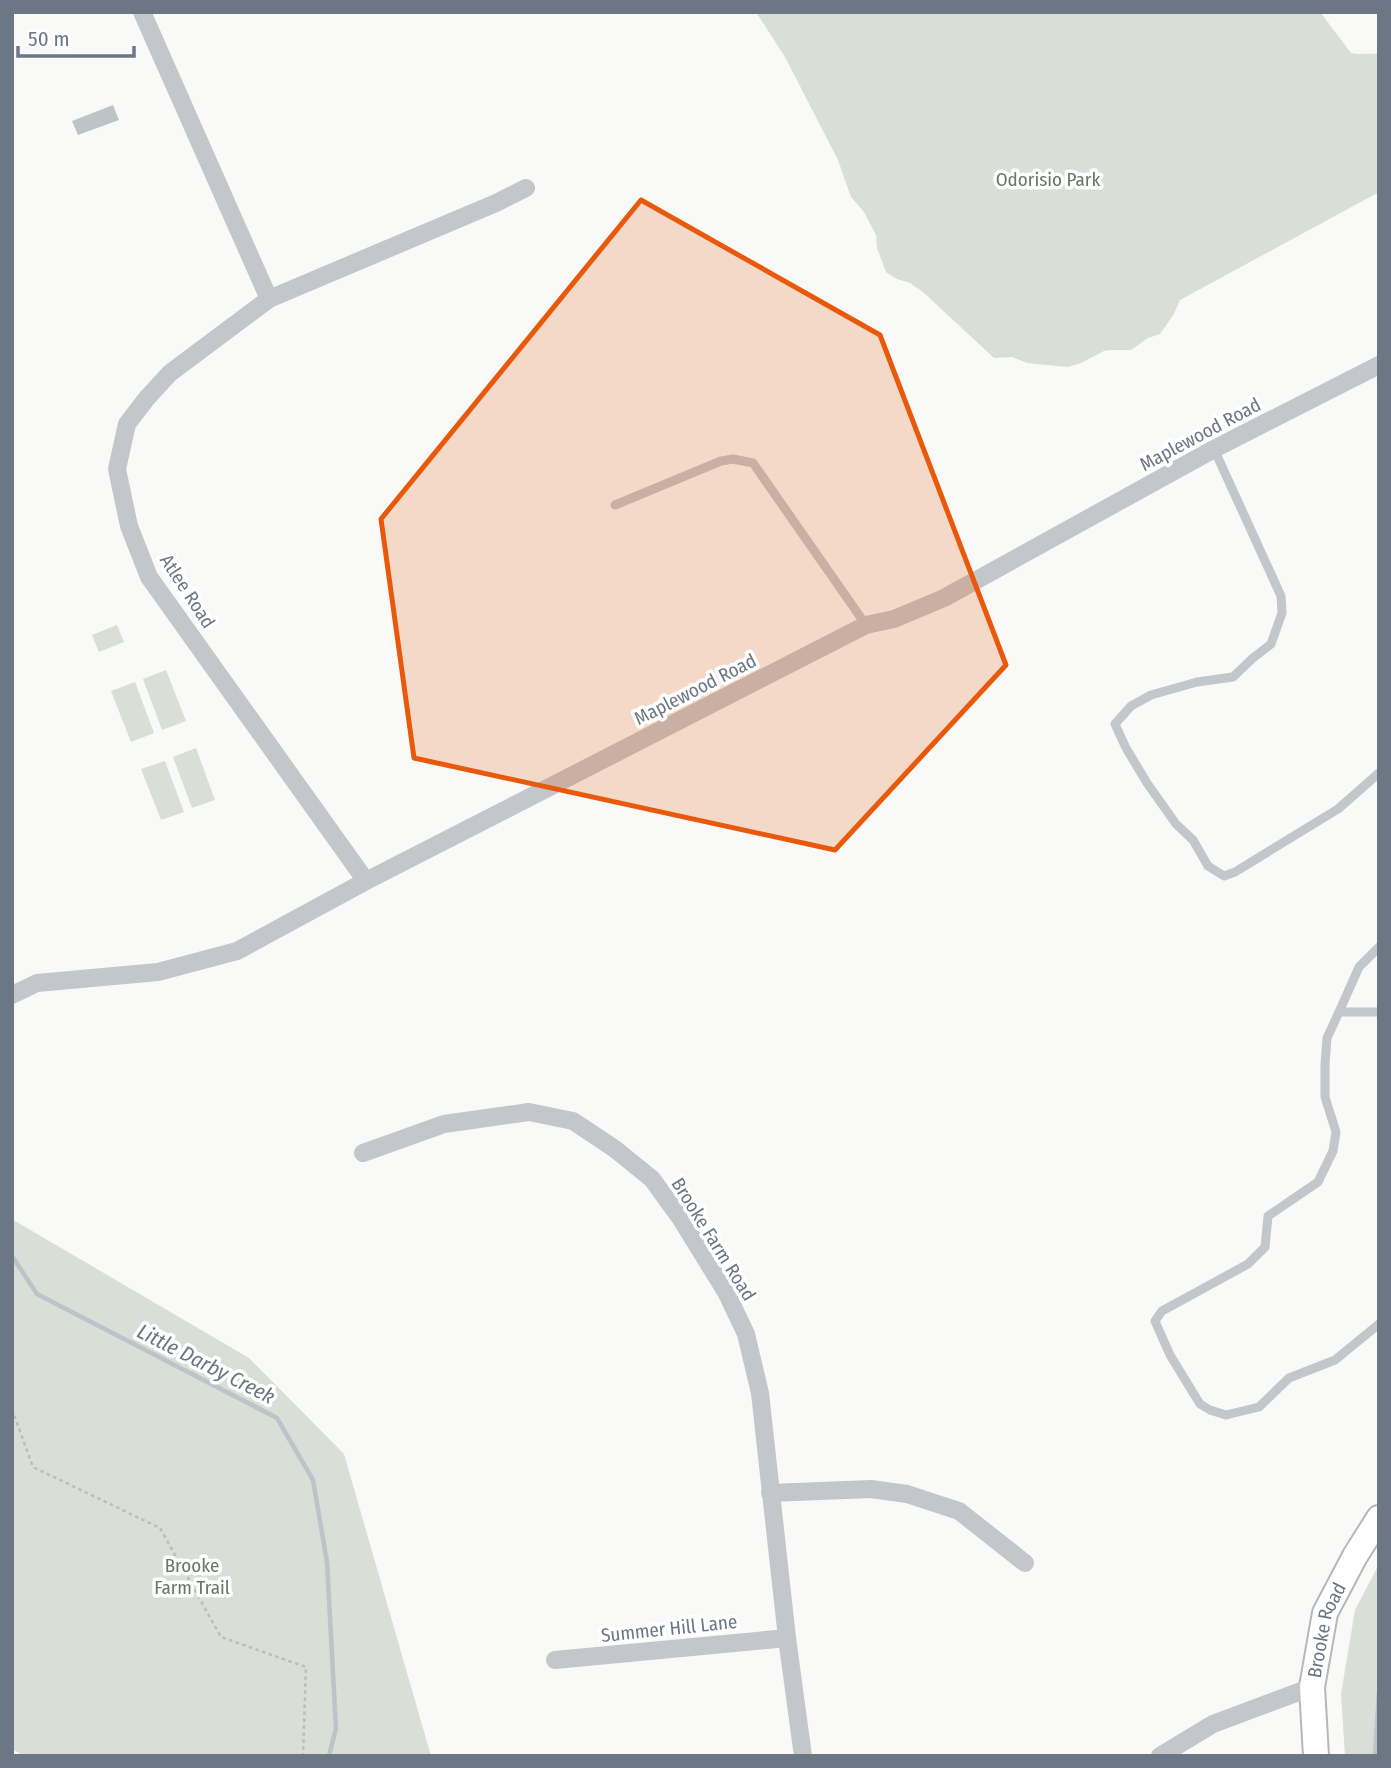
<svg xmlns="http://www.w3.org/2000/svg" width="1391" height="1768" viewBox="0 0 1391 1768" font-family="'Fira Sans Condensed',sans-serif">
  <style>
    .green { fill: #d9ded7 }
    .water { fill: #bcc3c9 }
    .pier { fill: #f9f9f8 }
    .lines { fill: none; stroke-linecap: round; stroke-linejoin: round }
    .stream { stroke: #bcc3c9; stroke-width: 4.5 }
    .secondary-casing { stroke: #b4b8bd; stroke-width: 28 }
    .path { stroke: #bbbdc0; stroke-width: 2.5; stroke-dasharray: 3.5 3.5; stroke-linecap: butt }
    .lane { stroke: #c3c6ca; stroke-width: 9 }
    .street { stroke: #c3c6ca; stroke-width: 18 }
    .secondary { stroke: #fff; stroke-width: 24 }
    .marked { fill: #e8590c; fill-opacity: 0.2; stroke: #e8590c; stroke-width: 5; stroke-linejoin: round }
    .labels { text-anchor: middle; stroke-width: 7; stroke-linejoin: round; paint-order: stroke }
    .park-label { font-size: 19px; fill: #677866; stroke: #fff }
    .street-label { font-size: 19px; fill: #6c7785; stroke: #fff }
    .water-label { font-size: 21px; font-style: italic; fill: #68777f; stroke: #fff }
  </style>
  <rect width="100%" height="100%" fill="#f9f9f8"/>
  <!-- green -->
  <path class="green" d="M756 12H1320L1351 53C1359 55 1369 53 1379 54V192L1180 300 1174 314 1160 334 1148 338 1131 350H1111L1104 351 1081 363 1068 367 1027 363 1012 357 994 358 923 292 910 283 897 279 886 272 877 248 876 235 864 212 851 197 838 160 785 57Z
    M117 625 124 642 99 652 92 635Z
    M166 670 186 721 162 730 143 679Z
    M135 682 154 733 131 742 111 691Z
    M196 748 215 800 192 808 173 757Z
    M165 761 184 812 161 820 141 769Z
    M15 1221 249 1358 344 1454 431 1756H24L12 1749V1222Z
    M1379 1564V1756H1345L1341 1694 1355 1610Z"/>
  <!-- water -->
  <path class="water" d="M113 105 119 120 78 135 72 121Z"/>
  <!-- pier -->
  <path class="pier" d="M24 850 26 853 29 887 26 889 12 891V851Z"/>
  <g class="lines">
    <!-- stream -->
    <path class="stream" d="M12 1256 37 1294 277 1418 313 1480 327 1562 336 1728 329 1756
      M1375 1756 1379 1692"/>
    <!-- secondary casing -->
    <g class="secondary-casing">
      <g id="secondary">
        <path id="s1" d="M1316 1756 1312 1687 1325 1613 1355 1556 1379 1518"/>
      </g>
    </g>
    <!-- path -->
    <path class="path" d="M12 1409 33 1467 160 1528 221 1637 306 1667 303 1756"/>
    <!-- lane -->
    <path class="lane" d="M1214 449 1281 596 1282 613 1271 644 1253 658 1233 677 1197 682 1151 695 1131 706 1115 724 1126 748 1147 783 1176 824 1193 840 1208 866 1224 876 1235 872 1338 809 1379 773
      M615 505 721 461 733 459 753 463 866 625
      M1339 1012 1359 967 1379 947
      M1379 1012H1339L1327 1038 1325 1064V1097L1336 1132 1333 1151 1318 1182 1268 1216 1265 1247 1248 1264 1162 1311 1155 1321 1170 1355 1200 1404 1210 1410 1226 1415 1259 1407 1289 1378 1335 1360 1379 1324"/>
    <!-- street -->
    <path class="street" d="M142 12 269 299
      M366 881 149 577 129 526 117 469 127 424 147 398 170 373 269 299 496 203 526 188
      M12 995 37 983 158 972 237 951 366 881 866 625 894 619 944 598 1214 449 1379 365
      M363 1153 444 1124 529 1112 573 1121 615 1149 652 1179 681 1219 726 1292 746 1334 760 1393 787 1638 803 1756
      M770 1493 871 1489 907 1494 959 1511 1025 1563
      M555 1660 787 1638
      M1160 1756 1213 1724 1312 1687"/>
    <!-- secondary -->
    <use href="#secondary" class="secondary"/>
  </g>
  <!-- marked area -->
  <path class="marked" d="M641 200 880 335 1006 665 835 850 414 758 381 519Z"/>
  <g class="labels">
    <!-- park labels -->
    <g class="park-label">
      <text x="1048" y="186">Odorisio Park</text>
      <text x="192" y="1572">Brooke<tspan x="192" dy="22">Farm Trail</tspan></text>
    </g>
    <!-- street labels -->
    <g class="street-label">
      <text transform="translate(1200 434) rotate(-28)" y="7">Maplewood Road</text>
      <text transform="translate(188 591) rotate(57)" y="7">Atlee Road</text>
      <text transform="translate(695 689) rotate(-27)" y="7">Maplewood Road</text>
      <text transform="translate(714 1239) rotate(58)" y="7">Brooke Farm Road</text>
      <text transform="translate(669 1628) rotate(-6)" y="7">Summer Hill Lane</text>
      <text dy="7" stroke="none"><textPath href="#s1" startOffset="128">Brooke Road</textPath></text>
    </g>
    <!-- water labels -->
    <g class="water-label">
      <text transform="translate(206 1364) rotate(27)" y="7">Little Darby Creek</text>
    </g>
  </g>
  <!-- border -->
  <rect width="1391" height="1768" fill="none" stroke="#6c7785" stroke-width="28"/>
  <!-- scale -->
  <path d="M18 46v10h116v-10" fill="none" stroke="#6c7785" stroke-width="3.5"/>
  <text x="28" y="46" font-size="21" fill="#6c7785" stroke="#ffffff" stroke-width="5" paint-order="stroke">50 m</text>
</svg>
